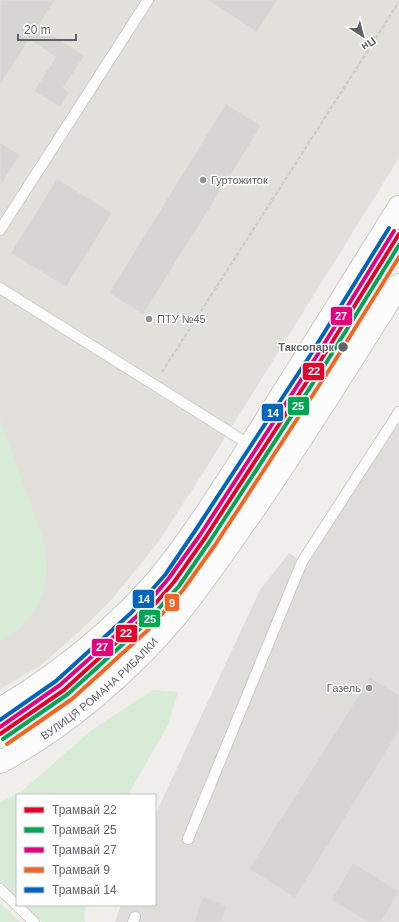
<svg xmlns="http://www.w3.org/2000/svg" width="399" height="922" viewBox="0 0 399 922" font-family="Helvetica,sans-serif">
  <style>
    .industrial { fill: #dfddda }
    .education { fill: #e2e0da }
    .green { fill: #d8ebd6 }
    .building { fill: #d6d5d3; stroke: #deddd9 }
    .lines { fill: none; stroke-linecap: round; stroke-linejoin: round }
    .service-casing { stroke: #cbcccc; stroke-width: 12 }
    .secondary-casing { stroke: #cacacb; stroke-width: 24 }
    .path { stroke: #cacfcc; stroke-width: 2.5; stroke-dasharray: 4 2; stroke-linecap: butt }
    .service { stroke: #fdfcfc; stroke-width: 10 }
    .secondary { stroke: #fdfcfc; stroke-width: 22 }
    .tram-1-casing { stroke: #fff; stroke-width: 7 }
    .tram-2-casing { stroke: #fff; stroke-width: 7 }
    .tram-3-casing { stroke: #fff; stroke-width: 7 }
    .tram-4-casing { stroke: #fff; stroke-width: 7 }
    .tram-5-casing { stroke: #fff; stroke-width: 7 }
    .tram-1 { stroke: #e4002b; stroke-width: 4 }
    .tram-2 { stroke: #00a651; stroke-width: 4 }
    .tram-3 { stroke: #e5007d; stroke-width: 4 }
    .tram-4 { stroke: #f26522; stroke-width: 4 }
    .tram-5 { stroke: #0065bd; stroke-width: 4 }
    .poi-dot { fill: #919496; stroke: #fff; stroke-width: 1.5 }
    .stop-dot { fill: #5f6368; stroke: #fff; stroke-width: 1.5 }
    .labels { text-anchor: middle; stroke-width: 3; stroke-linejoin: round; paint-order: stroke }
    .poi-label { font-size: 11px; fill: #5f6368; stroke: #fff; text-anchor: start }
    .stop-label { font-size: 11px; font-weight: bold; fill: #5f6368; stroke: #fff; text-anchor: end }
    .street-label { font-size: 11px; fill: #5f6368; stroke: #fff }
    .line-badge { stroke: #fff; stroke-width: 1.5 }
    .badge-label { font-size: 11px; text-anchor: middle; font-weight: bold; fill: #fff }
  </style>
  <rect width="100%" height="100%" fill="#efeeea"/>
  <!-- industrial -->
  <path class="industrial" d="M399 412V922H115L121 905H155V815L260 590 289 553 302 562Z"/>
  <!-- education -->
  <path class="education" d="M0 0H399V158L198 481 156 545 112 599 79 632 40 666 0 689Z"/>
  <!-- green -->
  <path class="green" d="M0 419 43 538C54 580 40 622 0 641Z
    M153 690 178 692 168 725 128 795H17V897L0 880V802L21 792 93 729Z
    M0 903 20 922H0Z
    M25 905H87L84 913 85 922H42Z"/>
  <!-- building -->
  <path class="building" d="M0 0H55L38 26 84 56 63 88 69 93 60 107 34 91 56 57 29 39 0 85Z
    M208 0H277L257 32Z
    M226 104 261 126 143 314 109 293Z
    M0 143 20 155 0 186Z
    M57 179 112 213 66 287 11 253Z
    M370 677 399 695V731L295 898 249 869Z
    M353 863 399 891 381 922H368L331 900Z
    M203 897 227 906 221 922H194Z"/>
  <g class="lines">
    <!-- service casing -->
    <g class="service-casing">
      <path id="service" d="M0 230 148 0
        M0 288 250 445
        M188 839 302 562 399 412
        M0 889 34 922
        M133 922 135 917"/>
    </g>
    <!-- secondary casing -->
    <g class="secondary-casing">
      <g id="secondary">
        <path d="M0 709C57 676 120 625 162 574 205 520 241 459 278 401 318 336 359 272 399 207"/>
        <path id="s1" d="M0 762C65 728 132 670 179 613 206 579 230 544 255 508 305 435 352 360 399 285"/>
      </g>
    </g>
    <!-- path -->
    <path class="path" d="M162 372 399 2"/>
    <!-- service -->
    <use href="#service" class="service"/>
    <!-- secondary -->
    <use href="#secondary" class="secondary"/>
    <!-- tram-1 casing -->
    <g class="tram-1-casing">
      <path id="tram-1" d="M0 734 64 690 140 621 174 582 205 538 321 360 399 234"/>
    </g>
    <!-- tram-2 casing -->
    <g class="tram-2-casing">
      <path id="tram-2" d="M3 739 68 694 144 625 179 586 210 541 326 363 399 245"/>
    </g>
    <!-- tram-3 casing -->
    <g class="tram-3-casing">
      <path id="tram-3" d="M0 727 60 685 136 617 169 578 200 535 316 357 394 231"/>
    </g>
    <!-- tram-4 casing -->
    <g class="tram-4-casing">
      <path id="tram-4" d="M7 744 72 699 148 630 183 590 215 545 331 367 399 257"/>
    </g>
    <!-- tram-5 casing -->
    <g class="tram-5-casing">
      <path id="tram-5" d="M0 720 56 681 131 613 165 575 195 531 311 354 389 228"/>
    </g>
    <!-- tram-1 -->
    <use href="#tram-1" class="tram-1"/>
    <!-- tram-2 -->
    <use href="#tram-2" class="tram-2"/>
    <!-- tram-3 -->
    <use href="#tram-3" class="tram-3"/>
    <!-- tram-4 -->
    <use href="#tram-4" class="tram-4"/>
    <!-- tram-5 -->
    <use href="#tram-5" class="tram-5"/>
  </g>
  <!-- markers -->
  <g class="poi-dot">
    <circle cx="203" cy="180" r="4"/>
    <circle cx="149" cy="319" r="4"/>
    <circle cx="369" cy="688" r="4"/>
  </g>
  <circle class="stop-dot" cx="343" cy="347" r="5.5"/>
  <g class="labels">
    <!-- poi labels -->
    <g class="poi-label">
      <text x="211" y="184">Гуртожиток</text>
      <text x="157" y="323">ПТУ №45</text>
      <text x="361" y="692" text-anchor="end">Газель</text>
    </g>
    <!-- stop labels -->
    <g class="stop-label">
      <text x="334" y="351">Таксопарк</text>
    </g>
    <!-- street labels -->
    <g class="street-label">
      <text dy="4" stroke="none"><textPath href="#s1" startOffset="124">ВУЛИЦЯ РОМАНА РИБАЛКИ</textPath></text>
    </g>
  </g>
  <g class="line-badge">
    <rect x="330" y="306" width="23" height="20" rx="4" fill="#e5007d"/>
    <rect x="302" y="362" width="23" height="19" rx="4" fill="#e4002b"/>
    <rect x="287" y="396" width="23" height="20" rx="4" fill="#00a651"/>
    <rect x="261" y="403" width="23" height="19" rx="4" fill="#0065bd"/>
    <rect x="132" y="589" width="23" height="20" rx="4" fill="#0065bd"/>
    <rect x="164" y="593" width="16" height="19" rx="4" fill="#f26522"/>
    <rect x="138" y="609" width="23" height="19" rx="4" fill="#00a651"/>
    <rect x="115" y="624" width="23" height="19" rx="4" fill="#e4002b"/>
    <rect x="91" y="638" width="23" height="19" rx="4" fill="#e5007d"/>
  </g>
  <g class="badge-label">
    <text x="341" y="320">27</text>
    <text x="314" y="375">22</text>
    <text x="298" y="410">25</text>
    <text x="273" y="417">14</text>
    <text x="144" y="603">14</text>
    <text x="172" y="607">9</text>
    <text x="150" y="623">25</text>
    <text x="126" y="637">22</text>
    <text x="102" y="651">27</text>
  </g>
  <!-- legend -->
  <rect x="16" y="794" width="140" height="112" fill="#ffffff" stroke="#bfc1c3"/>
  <rect x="24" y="807" width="20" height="6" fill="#e4002b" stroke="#bfc1c3"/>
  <text x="52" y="814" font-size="12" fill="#5f6368">Трамвай 22</text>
  <rect x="24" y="827" width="20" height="6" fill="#00a651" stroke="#bfc1c3"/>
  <text x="52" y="834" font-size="12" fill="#5f6368">Трамвай 25</text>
  <rect x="24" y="847" width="20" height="6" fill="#e5007d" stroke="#bfc1c3"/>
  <text x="52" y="854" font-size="12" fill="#5f6368">Трамвай 27</text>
  <rect x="24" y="867" width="20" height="6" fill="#f26522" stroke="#bfc1c3"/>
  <text x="52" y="874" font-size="12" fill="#5f6368">Трамвай 9</text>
  <rect x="24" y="887" width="20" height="6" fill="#0065bd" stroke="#bfc1c3"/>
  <text x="52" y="894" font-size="12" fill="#5f6368">Трамвай 14</text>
  <!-- north arrow -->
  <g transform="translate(363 36) rotate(144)" stroke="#ffffff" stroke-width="3" paint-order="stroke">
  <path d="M0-3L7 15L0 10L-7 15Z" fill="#5f6368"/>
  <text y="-6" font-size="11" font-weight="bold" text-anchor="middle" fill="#5f6368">Пн</text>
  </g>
  <!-- scale -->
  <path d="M18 34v6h58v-6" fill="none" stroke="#5f6368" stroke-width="2"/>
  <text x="24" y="34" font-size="12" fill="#5f6368" stroke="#ffffff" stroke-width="3" paint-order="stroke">20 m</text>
</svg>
